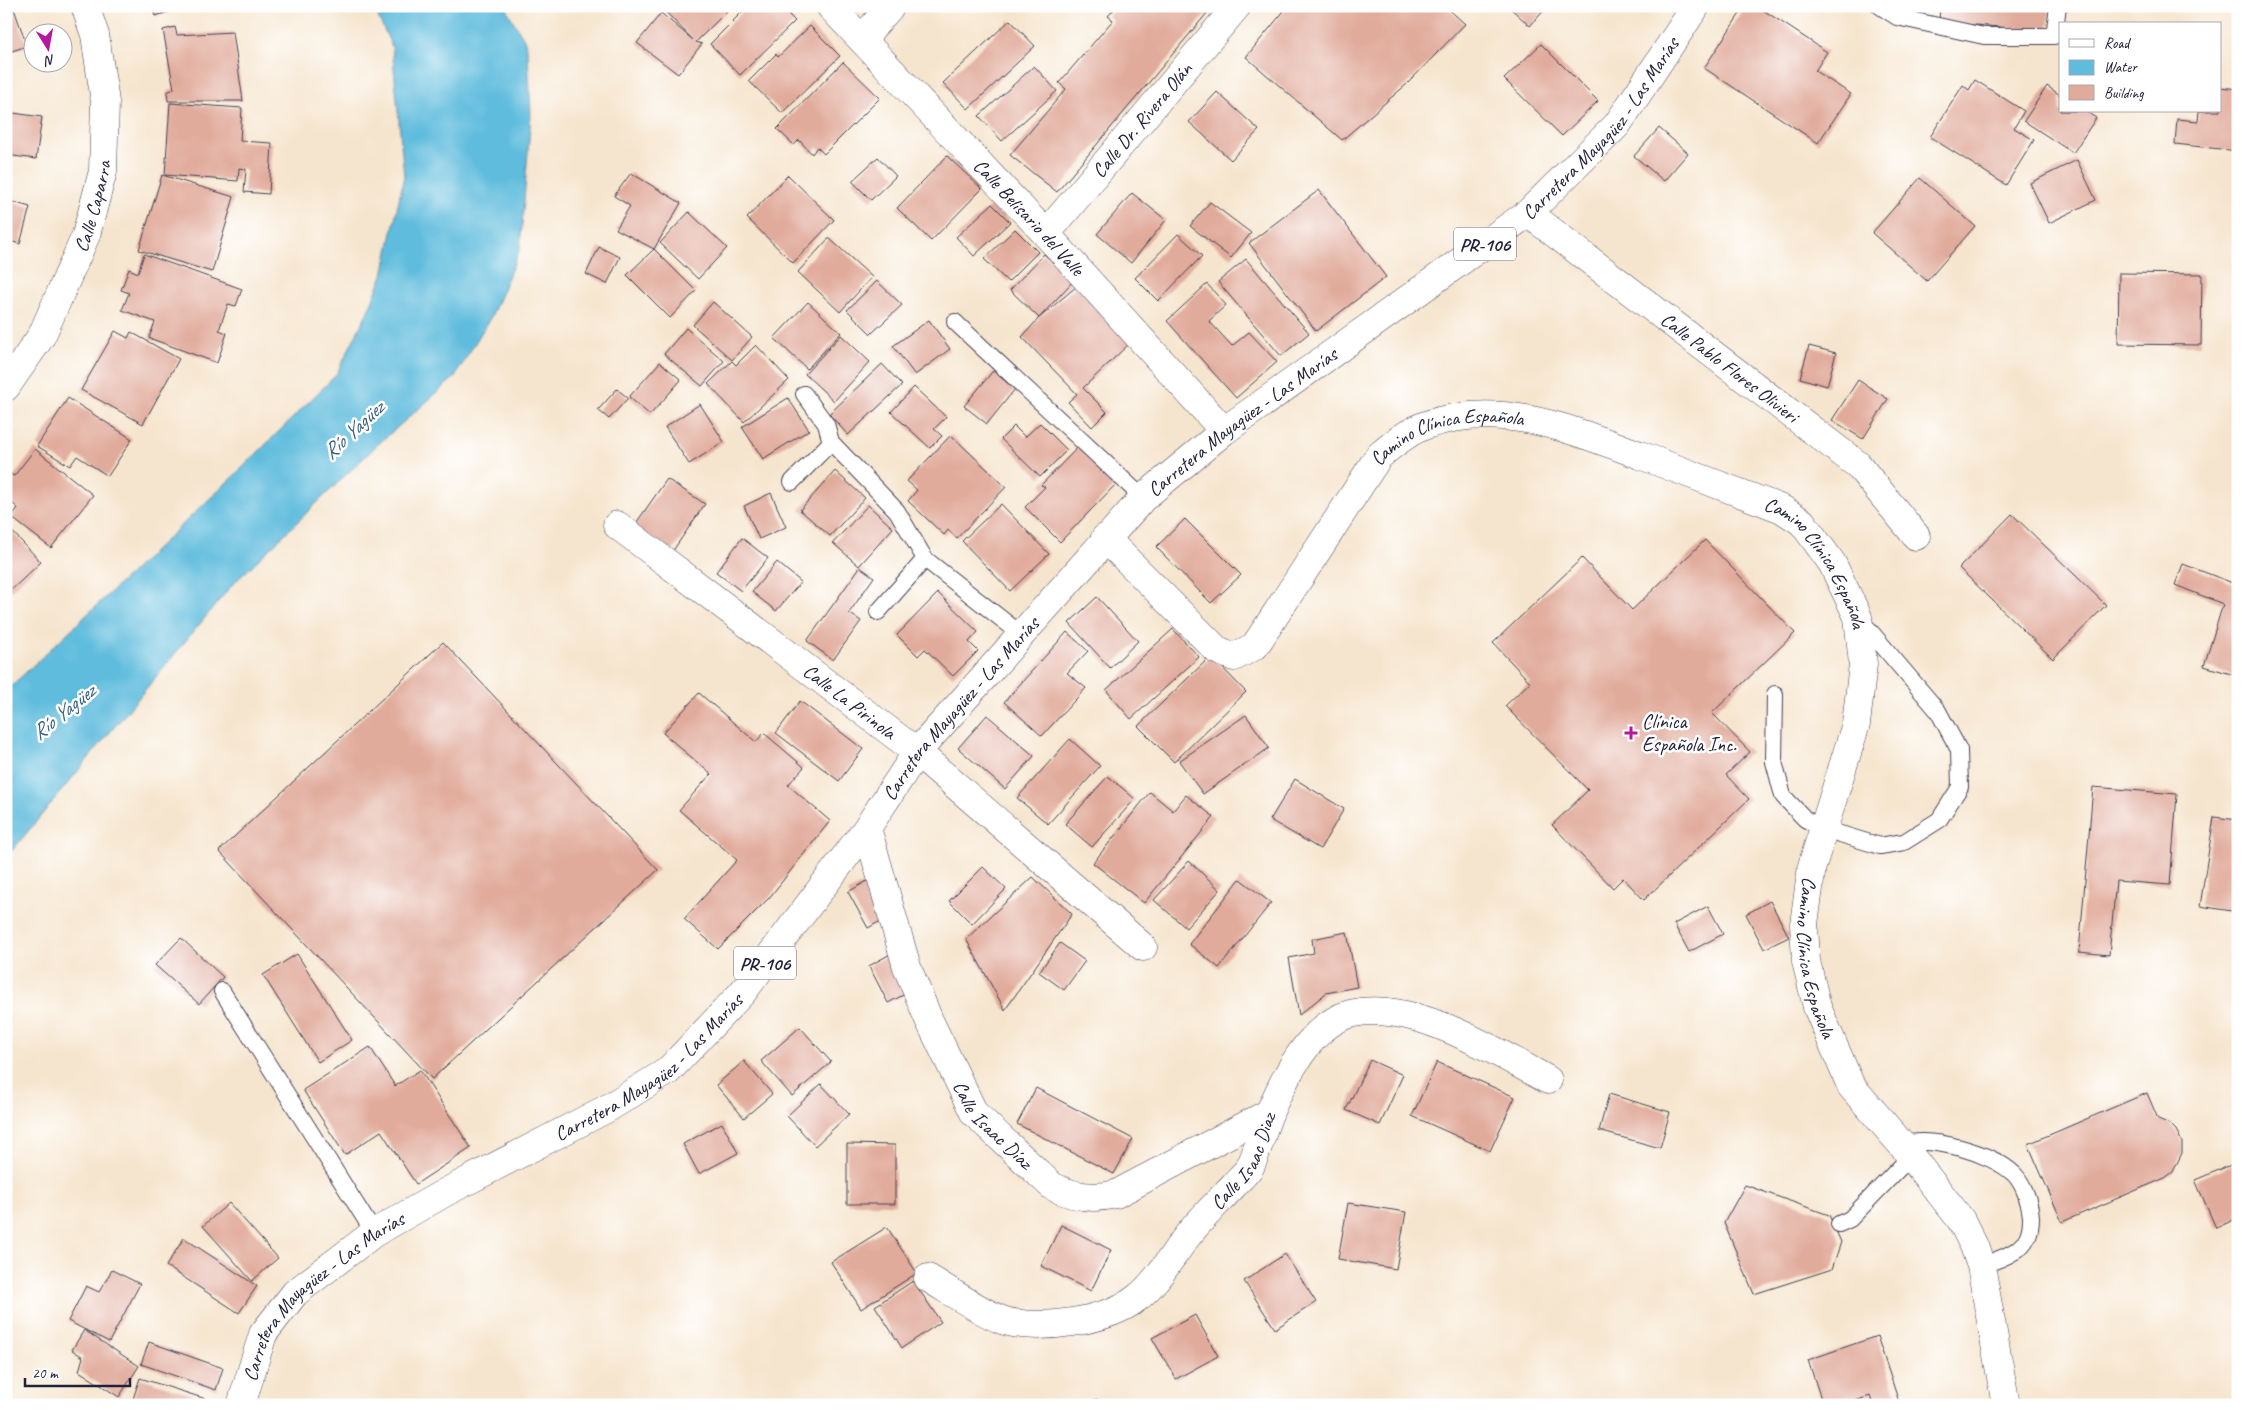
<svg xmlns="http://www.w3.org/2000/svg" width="2244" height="1411" viewBox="0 0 2244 1411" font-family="Caveat,sans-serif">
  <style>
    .water { fill: #5fbcdd; stroke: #406f8c }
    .building { fill: #e1ab9b }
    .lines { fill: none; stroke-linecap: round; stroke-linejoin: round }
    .service-casing { stroke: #423f51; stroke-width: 18 }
    .minor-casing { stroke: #423f51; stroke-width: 29 }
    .primary-casing { stroke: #423f51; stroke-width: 29 }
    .service { stroke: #fff; stroke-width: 16 }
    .minor { stroke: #fff; stroke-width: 28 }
    .primary { stroke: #fff; stroke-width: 28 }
    .poi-dot { fill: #b5179e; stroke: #fff; stroke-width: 2 }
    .labels { text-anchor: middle; stroke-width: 5; stroke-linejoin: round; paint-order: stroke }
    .shield { fill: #fff; stroke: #646476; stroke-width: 1 }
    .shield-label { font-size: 19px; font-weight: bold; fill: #22223b }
    .street-label { font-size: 20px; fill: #22223b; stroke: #fff }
    .poi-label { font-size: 20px; fill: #22223b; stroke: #fff; text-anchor: start }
    .water-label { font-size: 21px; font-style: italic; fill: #3a607c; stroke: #fff }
  </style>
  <rect width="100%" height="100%" fill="#fff"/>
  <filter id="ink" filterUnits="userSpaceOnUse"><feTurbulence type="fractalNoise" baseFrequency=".02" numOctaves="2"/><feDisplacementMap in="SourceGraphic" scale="10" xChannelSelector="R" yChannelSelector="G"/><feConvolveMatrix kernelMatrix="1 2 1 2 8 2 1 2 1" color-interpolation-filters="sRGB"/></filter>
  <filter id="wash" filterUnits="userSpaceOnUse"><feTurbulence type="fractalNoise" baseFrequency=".0096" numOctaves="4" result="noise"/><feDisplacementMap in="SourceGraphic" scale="20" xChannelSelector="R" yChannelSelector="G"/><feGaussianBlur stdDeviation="1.12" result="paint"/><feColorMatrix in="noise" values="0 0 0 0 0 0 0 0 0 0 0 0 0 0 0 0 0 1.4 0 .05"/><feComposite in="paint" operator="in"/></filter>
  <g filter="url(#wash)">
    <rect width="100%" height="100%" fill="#f6e5ce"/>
    <!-- water -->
    <path class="water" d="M373 6H507L508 12 524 39 528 53 531 115 520 249 492 315 454 378 376 446 232 585 6 858V691L238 472 336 375 368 311 383 275 404 176 392 47Z"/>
    <g id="blocks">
      <!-- building -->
      <path class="building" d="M6 6H13L27 46 6 53Z
        M152 6H185V7L155 16Z
        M660 6H732L696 42 702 44 678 74 637 43 661 13 693 40Z
        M748 6H780L795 21 740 75 710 44Z
        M1117 6H1213L1057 192 1010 155 1066 89 1059 83 1113 20 1108 16Z
        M1288 6H1445L1465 24 1407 84 1342 140 1246 57Z
        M1508 6H1548L1530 26Z
        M1745 6H1757L1827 52 1815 71 1851 94 1818 143 1704 68Z
        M1940 6H2050L2048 31 1939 22Z
        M1010 20 1035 46 968 109 943 83Z
        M810 26 840 56 782 113 749 81 776 54 778 57Z
        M175 27 177 35 233 32 243 101H168L167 92 174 89 163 30Z
        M1541 44 1598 101 1562 136 1504 79Z
        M843 62 880 98 824 154 817 147 812 154 799 140 794 145 777 129Z
        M1034 66 1057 91 1002 141 979 116Z
        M1975 80 2024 111 2014 128 2034 140 2006 185 1930 137 1963 85 1969 90Z
        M2047 86 2060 95V111H2085L2096 118 2073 153 2024 121Z
        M2220 87 2238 89V151L2175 144 2177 119 2198 121 2199 111H2220Z
        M1217 92 1259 130 1231 160 1189 122Z
        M170 103 242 108 240 141 272 143 269 194 244 192 246 169 239 168 238 181 165 175Z
        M6 112 42 117 36 159 6 155Z
        M1659 128 1688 153 1664 181 1634 156Z
        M947 156 982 189 931 241 897 208Z
        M878 157 896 176 871 200 852 181Z
        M2077 160 2096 200 2049 223 2030 183Z
        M631 173 681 203 654 249 616 229 630 206 614 196Z
        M162 175 234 197 212 272 139 250Z
        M788 175 834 220 793 263 747 218Z
        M1920 178 1975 226 1927 281 1872 233Z
        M1319 190 1386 277 1316 331 1249 243Z
        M1132 193 1166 220 1131 263 1097 234Z
        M6 200 30 207 20 244 6 240Z
        M1210 202 1251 233 1231 258 1190 226Z
        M992 204 1010 222 974 256 956 237Z
        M689 212 727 248 698 279 660 243Z
        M1015 229 1038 252 1008 282 984 259Z
        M1178 234 1202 256 1158 301 1135 278Z
        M829 238 872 277 840 312 798 272Z
        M599 247 620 257 607 284 586 274Z
        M654 249 696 291 670 318 627 275Z
        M144 254 242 289 236 306 228 304 219 330 227 333 217 363 149 338 155 322 122 310 129 293 121 290 129 269 138 273Z
        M1044 254 1073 281 1039 318 1010 290Z
        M1246 259 1309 333 1281 356 1218 282Z
        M2119 273 2202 274 2201 345 2118 344Z
        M877 281 902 305 871 334 847 310Z
        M1207 284 1226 305 1209 321 1232 346 1249 332 1277 362 1236 398 1167 321Z
        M1077 286 1131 342 1083 388 1107 412 1092 427 1068 402 1077 394 1022 337 1039 318Z
        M713 302 752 337 732 360 693 325Z
        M808 302 841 333 807 369 774 338Z
        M929 320 950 349 915 375 893 346Z
        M686 328 724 361 702 386 664 354Z
        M115 331 128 338 131 332 179 359 143 424 81 390Z
        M841 335 870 362 834 401 805 374Z
        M756 345 789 380 744 422 708 384 732 361 736 365Z
        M1809 346 1836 353 1827 386 1800 378Z
        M660 362 681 380 650 415 629 397Z
        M882 364 902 385 848 435 829 414Z
        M993 371 1015 389 987 424 964 406Z
        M1858 380 1888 399 1863 439 1832 420Z
        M914 387 946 417 934 429 942 436 930 448 891 412Z
        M617 389 628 398 609 419 598 410Z
        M68 398 132 439 108 476 77 456 70 466 37 446Z
        M788 398 809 430 763 459 742 427Z
        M700 404 724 442 689 464 665 427Z
        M1040 423 1067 450 1040 477 1001 439 1014 426 1025 437Z
        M951 435 1006 487 957 538 948 530 944 535 908 501 917 490 907 481Z
        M1080 445 1118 482 1060 542 1025 507 1045 487 1041 485Z
        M35 449 93 495 51 548 11 517 18 508 6 498V472L14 476Z
        M835 471 865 498 830 536 800 510Z
        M667 479 705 504 672 552 634 526Z
        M771 493 786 527 759 539 744 506Z
        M1001 504 1049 554 1010 591 962 541Z
        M868 505 893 528 859 566 833 543Z
        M2012 514 2106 605 2053 659 1959 568Z
        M1185 519 1241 575 1211 603 1156 547Z
        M6 525 41 562 6 595Z
        M742 538 768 558 741 591 716 572Z
        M1705 540 1795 633 1712 713 1750 752 1726 775 1749 799 1644 900 1623 878 1613 888 1552 825 1588 790 1505 706 1530 682 1493 643 1582 558 1632 610Z
        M777 562 801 582 776 611 752 592Z
        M2183 564 2238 585V676L2204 666 2223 604 2175 585Z
        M860 567 874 577 849 613 861 621 833 660 807 641Z
        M938 593 978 632 969 642 978 651 953 676 925 649 918 656 897 635Z
        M1097 597 1138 641 1110 668 1069 623Z
        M1173 629 1199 657 1131 719 1106 690Z
        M1067 632 1088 651 1067 673 1086 688 1042 736 1004 702Z
        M443 642 658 870 432 1079 219 851Z
        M1211 656 1246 692 1174 762 1138 726Z
        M699 693 756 742 764 733 804 767 788 785 830 821 769 898 718 949 684 919 737 860 679 810 711 774 663 733Z
        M800 701 863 749 839 781 776 733Z
        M987 715 1034 756 1005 789 958 748Z
        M1246 715 1269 748 1203 794 1179 761Z
        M1070 739 1100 766 1048 824 1017 798Z
        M1108 776 1135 799 1092 847 1065 824Z
        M1295 779 1344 809 1320 849 1270 820Z
        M2093 787 2177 794 2170 885 2116 881 2109 955 2079 952Z
        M1150 792 1173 811 1186 795 1214 817 1144 903 1093 863Z
        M2214 817 2238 820V912L2200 906Z
        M1189 861 1220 890 1186 928 1154 900Z
        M983 867 1006 889 972 924 949 901Z
        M1033 877 1072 914 1005 1010 966 939Z
        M1240 879 1271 903 1219 968 1189 944Z
        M869 880 890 916 868 928 848 892Z
        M1770 901 1789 937 1764 949 1746 914Z
        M1708 906 1723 934 1689 952 1674 924Z
        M1347 932 1357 987 1326 993 1299 1015 1289 958 1314 953 1312 939Z
        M181 938 223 977 199 1004 155 965Z
        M1060 943 1085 961 1064 990 1039 972Z
        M892 953 911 991 888 1003 869 966Z
        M297 954 352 1040 318 1062 263 975Z
        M800 1027 831 1062 792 1096 761 1061Z
        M370 1047 395 1086 420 1070 471 1148 416 1184 381 1131 345 1155 303 1090Z
        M1370 1060 1403 1075 1380 1125 1346 1110Z
        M744 1061 772 1094 744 1118 716 1085Z
        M1437 1062 1515 1097 1490 1151 1412 1116Z
        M821 1084 849 1114 815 1146 787 1116Z
        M1036 1088 1133 1139 1114 1174 1017 1124Z
        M2147 1093 2158 1119 2170 1124 2176 1130 2182 1142V1153L2173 1172 2165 1178 2062 1222 2028 1144Z
        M1609 1094 1670 1112 1660 1148 1599 1131Z
        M722 1123 738 1153 699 1174 683 1144Z
        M847 1144 895 1145V1204H847Z
        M2238 1162V1218L2216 1228 2195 1180Z
        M1745 1185 1829 1215 1841 1242 1832 1269 1754 1294 1724 1223Z
        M229 1203 278 1258 252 1281 203 1226Z
        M1348 1203 1406 1212 1396 1269 1338 1259Z
        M1061 1225 1111 1250 1091 1291 1041 1266Z
        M887 1227 917 1273 861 1309 831 1262Z
        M184 1238 257 1286 239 1313 166 1266Z
        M1285 1254 1316 1302 1275 1329 1244 1281Z
        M112 1270 140 1284 109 1342 68 1321 86 1286 99 1292Z
        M913 1281 941 1322 902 1348 875 1306Z
        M1195 1315 1218 1356 1176 1379 1152 1338Z
        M84 1330 139 1366 119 1397 79 1371 83 1357 72 1350Z
        M1877 1336 1899 1402 1891 1405H1873L1870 1396 1843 1405H1823L1808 1360Z
        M149 1342 223 1368 216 1390 141 1364Z
        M140 1378 209 1400 208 1405H131Z
        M1097 1399 1099 1405H1081V1404Z"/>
    </g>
  </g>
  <g filter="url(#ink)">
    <use href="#blocks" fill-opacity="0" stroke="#423f51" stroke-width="1"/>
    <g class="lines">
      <!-- service casing -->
      <g class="service-casing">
        <path id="service" d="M1880 6 1897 17 1984 36H2054L2058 6
          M955 322 1143 498
          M804 394 826 424 831 442 897 511 925 559 1022 635
          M792 482 831 442
          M878 612 925 559
          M1775 694 1774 762 1783 796 1805 819 1824 829 1880 846 1904 842 1939 820 1960 787 1959 750 1938 711 1859 618
          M222 991 374 1233
          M1902 1145C1931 1135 1992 1153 2014 1174 2024 1184 2030 1203 2031 1217 2031 1229 2029 1239 2019 1248 2009 1257 1993 1261 1981 1266
          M1839 1224 1850 1219 1910 1157"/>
      </g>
      <!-- minor casing -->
      <g class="minor-casing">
        <g id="minor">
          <path id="s1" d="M830 6 1046 234 1224 431"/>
          <path d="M862 39 891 6"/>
          <path id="s2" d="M1528 213 1858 465 1916 536"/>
          <path id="s3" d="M1046 234 1237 6"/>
          <path id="s4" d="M6 387 42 335 86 235 103 171 105 102 95 35 85 6"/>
          <path id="s5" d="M617 525 917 752 1143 947"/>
          <path id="s6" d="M1105 538 1217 650 1234 657 1255 646 1379 456C1393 444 1409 431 1426 425 1500 399 1572 430 1640 455 1687 473 1734 491 1782 509L1802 522 1832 563 1858 617 1863 664 1856 724 1812 866 1804 924 1806 961 1817 1007 1851 1086 1902 1145 1961 1220 1974 1246 1981 1266 2006 1405"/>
          <path id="s7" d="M867 828 907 967 929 1020 974 1113 1052 1186C1073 1197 1093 1200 1116 1194L1269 1113"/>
          <path id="s8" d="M928 1278C950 1291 979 1311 1002 1320 1036 1332 1109 1321 1137 1298 1160 1280 1174 1251 1193 1229 1206 1214 1220 1200 1234 1185 1239 1179 1246 1173 1250 1167 1258 1151 1262 1131 1269 1114 1284 1078 1310 1025 1350 1014 1411 998 1497 1052 1548 1080"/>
        </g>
      </g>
      <!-- primary casing -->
      <g class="primary-casing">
        <g id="primary">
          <path id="s9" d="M241 1405 263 1334 295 1293 374 1233 446 1192 608 1108 668 1071 742 993 867 828 917 752 1143 498 1224 431 1528 213 1617 125 1696 6"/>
        </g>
      </g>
      <!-- service -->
      <use href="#service" class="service"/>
      <!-- minor -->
      <use href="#minor" class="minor"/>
      <!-- primary -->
      <use href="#primary" class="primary"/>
    </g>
  </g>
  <!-- markers -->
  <path class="poi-dot" d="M1628.5 725.5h5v5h5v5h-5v5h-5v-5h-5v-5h5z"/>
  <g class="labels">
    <!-- shield labels -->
    <g class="shield">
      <rect x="1454" y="227.5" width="62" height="33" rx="4"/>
      <rect x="734" y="946.5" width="62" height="33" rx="4"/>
    </g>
    <g class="shield-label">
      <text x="1485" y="251">PR-106</text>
      <text x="765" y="970">PR-106</text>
    </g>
    <!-- street labels -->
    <g class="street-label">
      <text dy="7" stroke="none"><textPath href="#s3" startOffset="149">Calle Dr. Rivera Olán</textPath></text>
      <text dy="7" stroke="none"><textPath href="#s9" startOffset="1898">Carretera Mayagüez - Las Marías</textPath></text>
      <text dy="7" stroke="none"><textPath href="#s4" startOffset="202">Calle Caparra</textPath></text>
      <text dy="7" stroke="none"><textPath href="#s1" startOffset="290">Calle Belisario del Valle</textPath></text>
      <text dy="7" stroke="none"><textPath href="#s2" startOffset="254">Calle Pablo Flores Olivieri</textPath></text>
      <text dy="7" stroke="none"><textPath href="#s9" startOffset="1432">Carretera Mayagüez - Las Marías</textPath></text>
      <text dy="7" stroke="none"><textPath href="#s6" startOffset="501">Camino Clínica Española</textPath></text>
      <text dy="7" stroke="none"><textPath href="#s6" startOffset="921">Camino Clínica Española</textPath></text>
      <text dy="7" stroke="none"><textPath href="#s5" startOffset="292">Calle La Pirinola</textPath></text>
      <text dy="7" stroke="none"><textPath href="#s9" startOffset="1028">Carretera Mayagüez - Las Marías</textPath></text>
      <text dy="7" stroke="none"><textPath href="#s6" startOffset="1341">Camino Clínica Española</textPath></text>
      <text dy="7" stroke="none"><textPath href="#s9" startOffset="548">Carretera Mayagüez - Las Marías</textPath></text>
      <text dy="7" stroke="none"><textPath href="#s7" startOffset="326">Calle Isaac Díaz</textPath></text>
      <text dy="7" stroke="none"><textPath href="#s8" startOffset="401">Calle Isaac Diaz</textPath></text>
      <text dy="7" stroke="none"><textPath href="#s9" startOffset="142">Carretera Mayagüez - Las Marías</textPath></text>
    </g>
    <!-- poi labels -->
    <g class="poi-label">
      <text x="1642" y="728">Clínica<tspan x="1642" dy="23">Española Inc.</tspan></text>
    </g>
    <!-- water labels -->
    <g class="water-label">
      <text transform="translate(353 430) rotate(-43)" y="7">Río Yagüez</text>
      <text transform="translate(63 712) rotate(-39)" y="7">Río Yagüez</text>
    </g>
  </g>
  <!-- margin -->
  <rect width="2244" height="1411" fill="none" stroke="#fff" stroke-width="25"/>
  <!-- legend -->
  <rect x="2059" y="22" width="162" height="90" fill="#ffffff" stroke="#a7a7b1"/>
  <rect x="2069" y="39" width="25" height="8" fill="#ffffff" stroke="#a7a7b1"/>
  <text x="2104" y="48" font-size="15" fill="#22223b">Road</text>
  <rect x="2069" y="60" width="25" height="15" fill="#5fbcdd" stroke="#a7a7b1"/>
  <text x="2104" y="72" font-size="15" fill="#22223b">Water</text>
  <rect x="2069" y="85" width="25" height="15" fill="#e1ab9b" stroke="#a7a7b1"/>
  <text x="2104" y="98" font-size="15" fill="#22223b">Building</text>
  <!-- north arrow -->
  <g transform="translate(48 48) rotate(169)"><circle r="24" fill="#ffffff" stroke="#a7a7b1"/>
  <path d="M0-4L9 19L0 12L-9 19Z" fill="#b5179e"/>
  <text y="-8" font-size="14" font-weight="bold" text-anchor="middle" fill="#22223b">N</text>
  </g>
  <!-- scale -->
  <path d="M25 1378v8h105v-8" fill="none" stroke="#22223b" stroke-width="2.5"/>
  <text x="32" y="1378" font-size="15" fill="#22223b" stroke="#ffffff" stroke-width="4" paint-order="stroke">20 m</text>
</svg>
